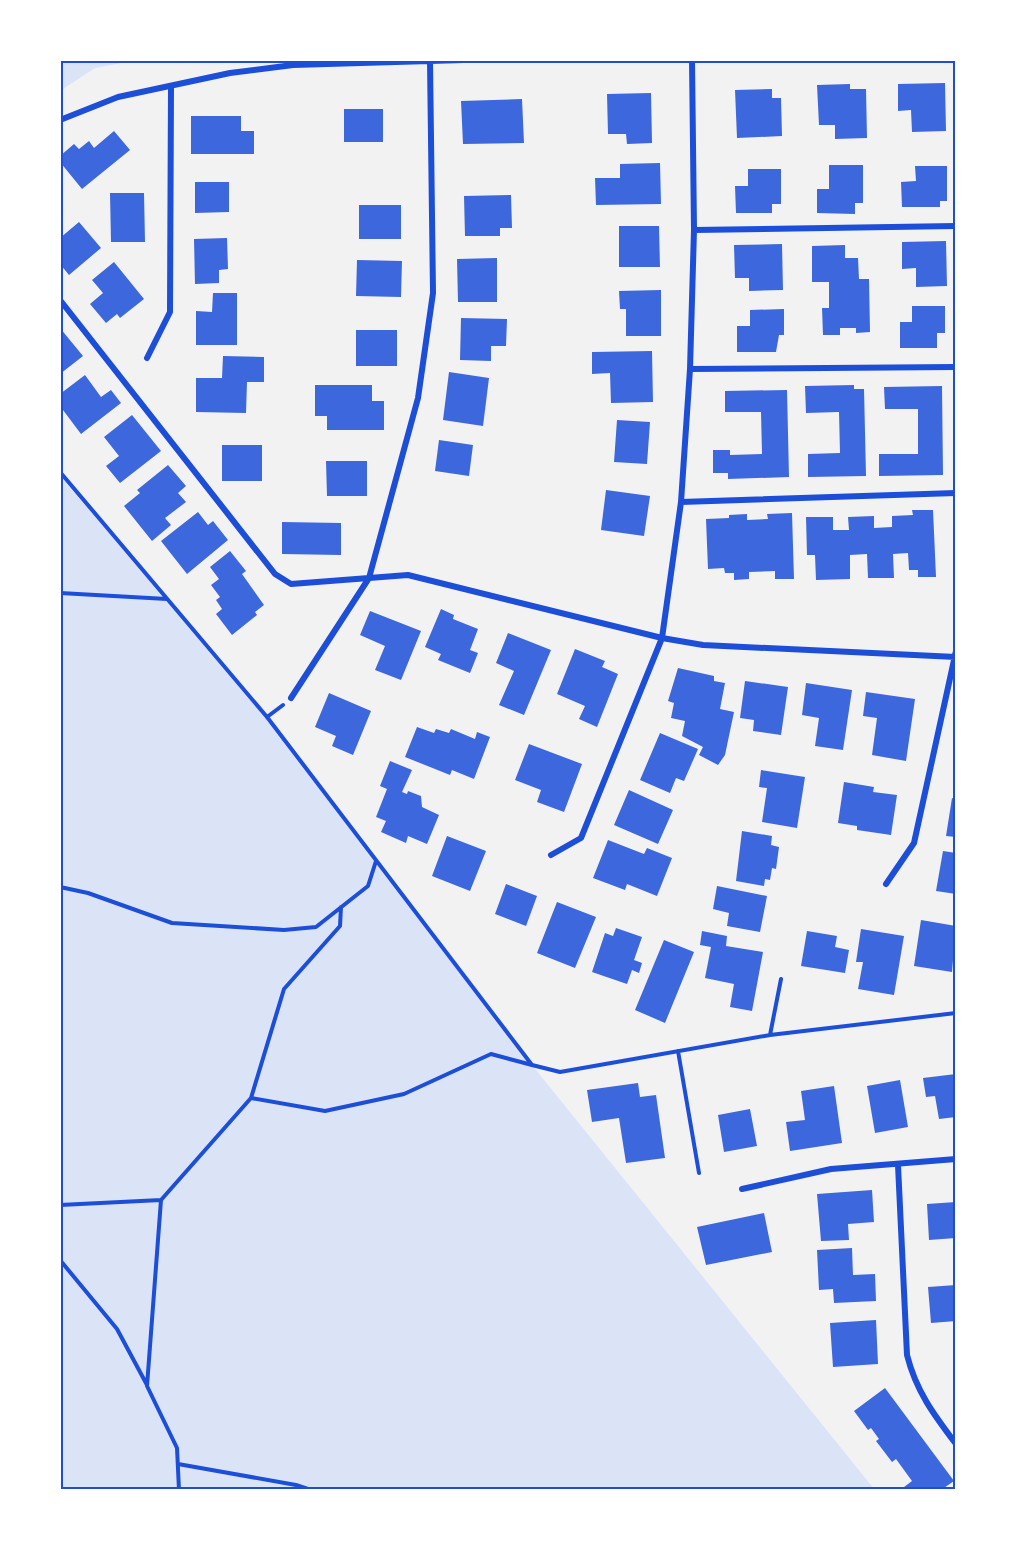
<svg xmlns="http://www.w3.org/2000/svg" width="1016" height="1550" viewBox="0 0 1016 1550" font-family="Lora,serif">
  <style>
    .green { fill: #dbe4f7 }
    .building { fill: #3d67dc }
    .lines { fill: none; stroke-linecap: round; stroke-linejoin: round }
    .path { stroke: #1d4ed8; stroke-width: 4 }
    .minor { stroke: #1d4ed8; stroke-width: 6 }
    .neatline { fill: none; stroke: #1d4ed8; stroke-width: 2 }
  </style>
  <rect width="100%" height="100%" fill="#f2f2f2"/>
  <!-- green -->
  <path class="green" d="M60 60H138L95 68 60 91Z
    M60 476 267 717 532 1065 875 1490H60Z"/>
  <!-- building -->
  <path class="building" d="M945 83 946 131 912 132 911 110 898 111V84Z
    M850 84V89H866L867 138 835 139V125H819L817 85Z
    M772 89V98H781L782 136 737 138 735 90Z
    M651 93 652 143 627 144 626 134H608L607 94Z
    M522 99 524 143 463 144 461 101Z
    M344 109H383V142H344Z
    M191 116H241V131H254V154H191Z
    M114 131 130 150 82 189 60 162V156L74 144 79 149 89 141 94 148Z
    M660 163 661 204 596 205 595 178H620V164Z
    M829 165H863V203H855V214L817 213V189H829Z
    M915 166H947V201H940V207H902L901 182 916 181Z
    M748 169H781V204H772V213H736L735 186H748Z
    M195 182H229V212L195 213Z
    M110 193H144L145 242H111Z
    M511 195 512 228H500V236H465L464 196Z
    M359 205H401V239H359Z
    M79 222 101 248 69 275 60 264V238Z
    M619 226H659L660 267H619Z
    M227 238 228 269 219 270V283L195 284 194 239Z
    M946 241 947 286 916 287V268L902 269V242Z
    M782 244 783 290 749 291V278H735L734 245Z
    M845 245V258H858L859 279H869L870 332 856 333V328H840V335H823L822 308H829V282H812V246Z
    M497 258V302H458L457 259Z
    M357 260 402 261 401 297 356 296Z
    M114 262 144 299 120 318 117 314 106 323 90 304 103 293 92 280Z
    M661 290V336H626V309H620L619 291Z
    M213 293H237V345H196V311L212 312Z
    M912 306H945V333H937V348H900V322H912Z
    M784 309V335H779L776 352H737V326H750V310Z
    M461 318 507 319 506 346H491V361L460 360Z
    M60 328 83 356 60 374Z
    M356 330H397V366H356Z
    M652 351 653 402 611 403 610 373 592 374V352Z
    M223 356 264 357V382H247L246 413 196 412V378H222Z
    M449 372 489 378 483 426 443 420Z
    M85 375 101 397 111 390 121 403 81 434 60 406V394Z
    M315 385H372V401H384V430H327V416H315Z
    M854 385V389H864L866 476 808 477V454L840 453 839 412 806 413 805 386Z
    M942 386 943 475 879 476V454H918V409H885L884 387Z
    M787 390 789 477 728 479V473H713V450H730V455L762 454 761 412H725V391Z
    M132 415 161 451 120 483 106 466 119 456 104 437Z
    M617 420 650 422 647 464 614 462Z
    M439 440 473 445 469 476 435 471Z
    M222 445H262V481H222Z
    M326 461H367V496H327Z
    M168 465 186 486 178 493 186 502 165 518 171 525 152 541 124 506 140 493 137 490Z
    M606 490 650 496 644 536 601 530Z
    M912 510H933L936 577H918V570H909L908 553 893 554 894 578H868L867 554 850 555V579L816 580 815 555H807L806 517H833V530H849L848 517 874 516V528L892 527V516L913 515Z
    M198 512 208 525 213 521 228 540 187 574 161 541Z
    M792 513 794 579H775V571L749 572V579L734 580V573H725L724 568 708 569 706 519 729 518V515L747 514V520L768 519 767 514Z
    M282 522 341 523V555L282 554Z
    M230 551 246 571 242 574 264 605 255 612 257 615 232 635 216 614 222 609 216 600 220 597 211 585 219 579 210 567Z
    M441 609 454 615 453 619 478 629 470 650 478 653 470 673 438 660 441 654 425 647Z
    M370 611 421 631 401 680 375 670 385 646 360 635Z
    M508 633 551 650 524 715 499 705 514 671 496 663Z
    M575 649 605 661 602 667 618 674 597 727 579 719 585 706 557 694Z
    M678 668 714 676V681L725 683 720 709 734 712 725 755 718 765 699 755 703 747 682 736 685 721 671 718 674 703 668 701Z
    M745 681 788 687 781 735 753 731 754 720 740 718Z
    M806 683 852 690 843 750 815 746 819 718 802 715Z
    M866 692 915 699 906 761 872 755 877 718 863 716Z
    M329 693 371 711 353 755 332 746 336 736 315 727Z
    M417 727 434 733 436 729 449 733 451 729 475 739 477 732 490 737 474 779 452 770 450 775 405 757Z
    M660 733 698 749 684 781 676 778 670 793 640 780Z
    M529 744 582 764 564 812 537 802 541 790 515 780Z
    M390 761 412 770 402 792 407 794 408 791 421 796 422 807 439 815 427 844 408 836 406 843 381 832 386 821 376 817 387 789 380 786Z
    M761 770 805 777 797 828 762 822 767 788 759 787Z
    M844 782 874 787 873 792 897 795 891 835 857 830V826L838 823Z
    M629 790 673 810 658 844 614 825Z
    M952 798 956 799V837L946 836Z
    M742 831 772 836 771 845 779 847 776 869 772 868 770 880 765 879 764 886 736 881Z
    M447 836 486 851 470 891 432 876Z
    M608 840 644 854 647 848 672 858 657 896 627 884 625 890 593 878Z
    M943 851 956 853V894L936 891Z
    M506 884 537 896 526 926 495 914Z
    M717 886 767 896 760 932 727 926 729 913 713 909Z
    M557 902 596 917 575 968 537 953Z
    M921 920 956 926 952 972 914 966Z
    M616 928 642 937 634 960 642 963 639 973 632 970 627 984 592 972 605 933 613 936Z
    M861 929 904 936 894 995 858 989 863 962H856Z
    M702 931 727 936 726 946 763 952 752 1011 730 1007 734 984 705 978 711 947 700 945Z
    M807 931 837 936 835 947 849 950 845 973 801 966Z
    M664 940 694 952 665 1023 635 1010Z
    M956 1074V1117L939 1119 935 1096 926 1097 923 1078Z
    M900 1080 908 1127 875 1133 867 1086Z
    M638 1083 640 1097 656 1095 665 1158 626 1163 619 1118 592 1122 587 1090Z
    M834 1086 842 1143 790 1151 786 1122 805 1120 801 1091Z
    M750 1109 757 1146 724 1152 718 1115Z
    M872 1190 874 1222 848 1224 849 1240 821 1241 817 1194Z
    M956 1202V1238L929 1240 927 1204Z
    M764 1213 772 1252 706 1265 697 1227Z
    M852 1248 853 1275 875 1274 876 1301 834 1303 833 1289 819 1290 817 1250Z
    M956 1285V1321L931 1323 928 1287Z
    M876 1320 878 1364 833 1367 830 1323Z
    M885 1388 954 1481 941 1490H900L912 1481 896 1459 892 1462 876 1441 879 1439 871 1428 868 1430 854 1411Z"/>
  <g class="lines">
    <!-- path -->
    <path class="path" d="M60 472 267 717 532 1065 560 1072 770 1035 956 1013
      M60 593 167 599
      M267 717 283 705
      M60 887 88 893 172 923 284 930 316 927 368 886 376 861
      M770 1035 781 979
      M678 1051 699 1173
      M251 1098 325 1111 404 1094 491 1054 532 1065
      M60 1205 161 1200
      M60 1260 117 1329 147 1385
      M178 1464 296 1485 311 1490
      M179 1490 177 1448 147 1386 161 1200 251 1098 284 989 340 926 341 907"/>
    <!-- minor -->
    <path class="minor" d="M60 120 118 97 230 73 293 65 464 60
      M694 230 956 226
      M60 300 275 574 291 584 408 575 662 638 703 645 956 657
      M147 358 170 312 171 87
      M690 369 956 367
      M681 502 956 493
      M291 698 369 578 418 398 433 293 430 61
      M551 855 581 838 662 638 681 502 690 369 694 230 692 60
      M886 884 914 843 956 651
      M898 1165 907 1355C916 1391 934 1415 956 1444
      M742 1189 831 1169 956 1159"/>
  </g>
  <!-- border -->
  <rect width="1016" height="1550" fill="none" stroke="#ffffff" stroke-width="123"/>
  <rect x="62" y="62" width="892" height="1426" class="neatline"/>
</svg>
